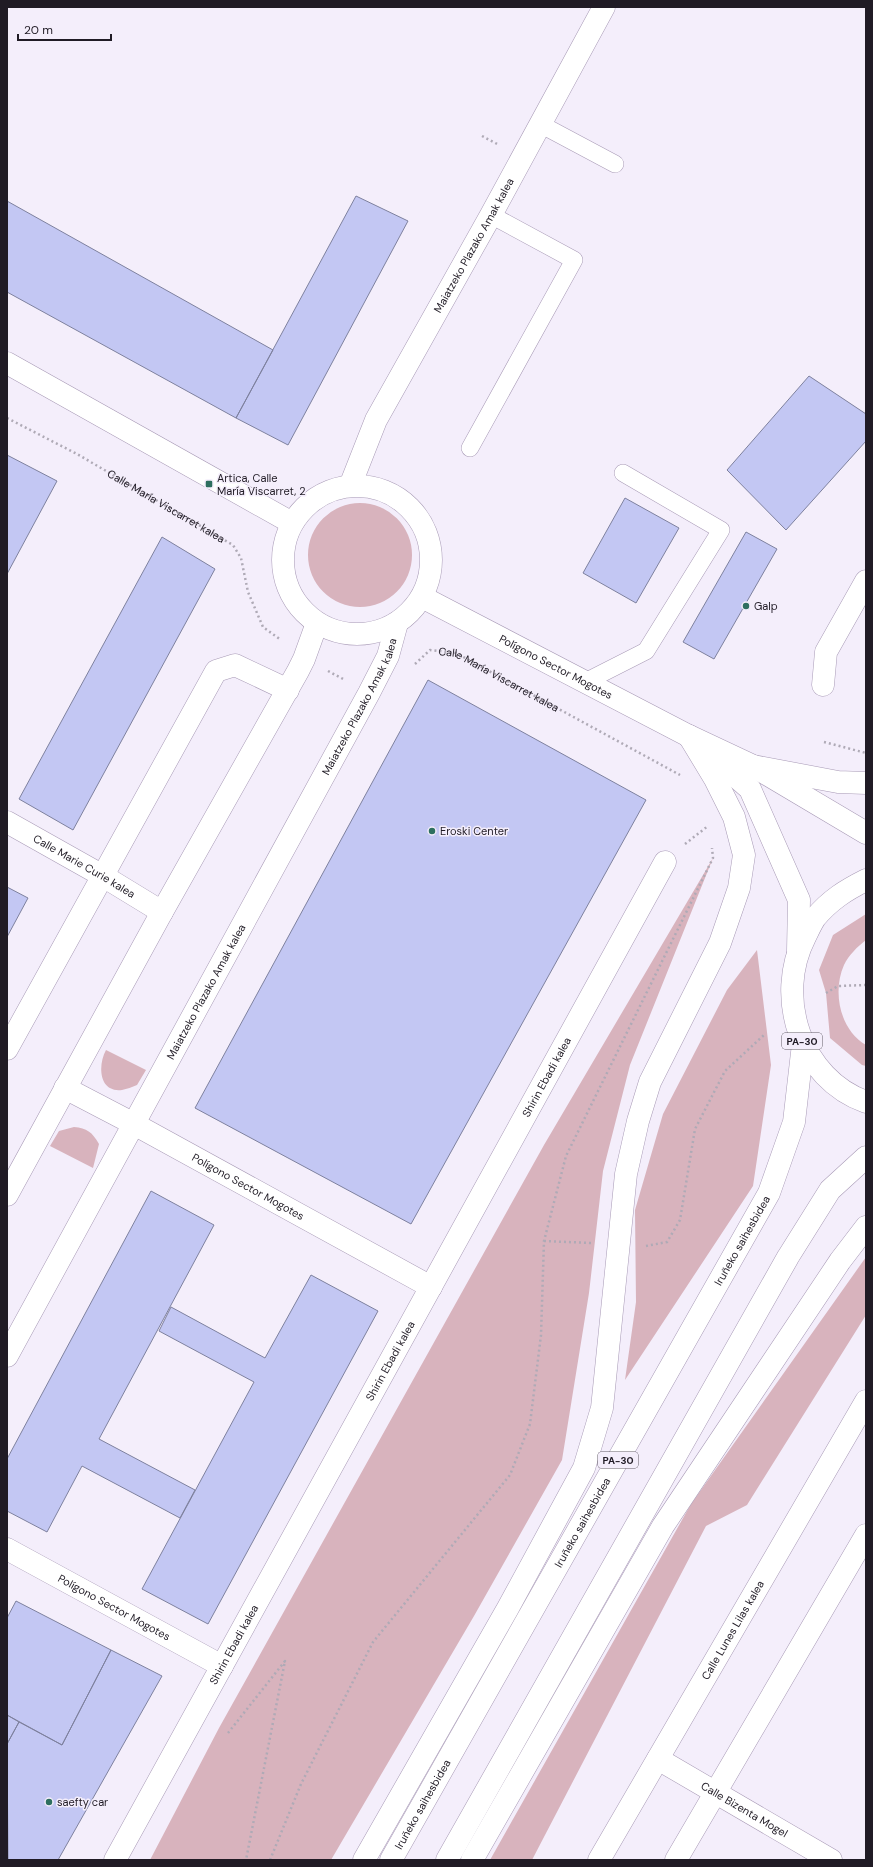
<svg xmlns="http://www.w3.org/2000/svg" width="873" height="1867" viewBox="0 0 873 1867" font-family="'DM Sans',sans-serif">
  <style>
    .green { fill: #d8b3bd }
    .building { fill: #c3c7f3; stroke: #7e819e }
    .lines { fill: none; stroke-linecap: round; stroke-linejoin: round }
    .service-casing { stroke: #a89ab6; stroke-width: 18 }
    .minor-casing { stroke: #a89ab6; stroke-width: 23 }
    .trunk-casing { stroke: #a89ab6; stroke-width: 23 }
    .path { stroke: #afaab6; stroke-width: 2.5; stroke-dasharray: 2 3; stroke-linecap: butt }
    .service { stroke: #fff; stroke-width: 17 }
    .minor { stroke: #fff; stroke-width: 22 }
    .trunk { stroke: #fff; stroke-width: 22 }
    .poi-dot { fill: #2d6f5f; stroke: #f4eefb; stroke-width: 1.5 }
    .labels { text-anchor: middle; stroke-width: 3; stroke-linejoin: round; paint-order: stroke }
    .shield { fill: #f4eefb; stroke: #605a65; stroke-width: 1 }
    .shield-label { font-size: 10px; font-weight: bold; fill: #201b25 }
    .street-label { font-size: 11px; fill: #201b25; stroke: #f4eefb }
    .poi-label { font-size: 11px; fill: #201b25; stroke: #f4eefb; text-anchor: start }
  </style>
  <rect width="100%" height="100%" fill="#f4eefb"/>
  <!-- green -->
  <path class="green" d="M308 555a52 52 0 1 1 104 0a52 52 0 1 1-104 0Z
    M713 858 630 1065 603 1171 589 1293 562 1460 474 1616 331 1860H150L219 1728 544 1145Z
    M866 914V940C857 947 849 955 844 965 832 992 840 1030 866 1045V1066L862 1065 830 1038 826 993 819 970 833 935Z
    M757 950 771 1065 753 1186 625 1380 636 1302 635 1210 663 1114 727 990Z
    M106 1050 146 1070 137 1085C132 1087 127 1089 122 1090 98 1093 98 1064 106 1050Z
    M74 1127C87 1128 92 1132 99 1144L93 1168 50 1146 59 1131Z
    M866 1257V1315L747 1505 706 1526 532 1860H490L691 1504Z"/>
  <!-- building -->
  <path class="building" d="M356 196 408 221 288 445 236 418Z
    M7 201 273 350 236 418 7 292Z
    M809 376 866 414V441L786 530 727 470Z
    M7 455 57 481 7 574Z
    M625 498 679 528 636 603 583 573Z
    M746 532 777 549 714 659 683 642Z
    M162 537 215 569 73 830 19 799Z
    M428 680 646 800 411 1224 195 1108Z
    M7 887 28 898 7 937Z
    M151 1191 214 1225 99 1439 195 1490 180 1518 82 1466 47 1532 7 1511V1459Z
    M311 1275 378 1311 208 1624 142 1589 254 1382 159 1331 171 1307 265 1358Z
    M16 1601 111 1650 62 1745 7 1715V1618Z
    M111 1650 162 1676 58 1860H8L7 1744 19 1722 62 1745Z
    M7 1715 19 1722 7 1744Z"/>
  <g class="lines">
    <!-- service casing -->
    <g class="service-casing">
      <path id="service" d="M540 124 615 164
        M470 448 574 260 491 215
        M585 682 646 651 721 530 623 473"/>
    </g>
    <!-- minor casing -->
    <g class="minor-casing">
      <g id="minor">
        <path d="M7 363 292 523"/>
        <circle cx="357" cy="560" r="74"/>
        <path id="s3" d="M350 486 376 420 491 215 604 7"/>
        <path id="s4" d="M422 597 687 735 753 766 866 833"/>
        <path d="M823 685 826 652 866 581"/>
        <path d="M710 754 750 789 799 900 798 951"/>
        <path id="s5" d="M7 822 103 876 162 912"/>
        <path d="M7 1049 216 671 235 665 288 690"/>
        <path id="s6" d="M65 1088 134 1124 431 1287"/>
        <path d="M7 1195 162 912 298 671 304 659 317 623"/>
        <path id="s7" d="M7 1356 369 693 388 656 397 623"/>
        <path id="s8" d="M7 1549 222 1666"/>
        <path id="s9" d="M658 1759 831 1860"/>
        <path id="s10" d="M115 1860 665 862"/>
        <path id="s11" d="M599 1860 866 1401"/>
        <path d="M676 1860 866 1535"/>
      </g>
    </g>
    <!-- trunk casing -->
    <g class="trunk-casing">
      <g id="trunk">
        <path d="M753 766 838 782 866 783"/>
        <path d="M866 880C846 890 830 900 815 918 811 924 808 931 805 937 774 997 801 1079 866 1102"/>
        <path d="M364 1860 508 1608 584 1468 602 1408 626 1174 638 1121 650 1082 720 943 739 888 744 855 734 817 715 779 689 736"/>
        <path id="s12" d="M391 1860 769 1193 794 1122 803 1044"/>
        <path d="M447 1860 788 1257 830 1190 866 1157"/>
        <path d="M472 1860 663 1526 840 1261 866 1227"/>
      </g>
    </g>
    <!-- path -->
    <g class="path">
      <path d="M482 136 499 145"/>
      <path id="s1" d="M7 418 77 454 233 545 241 558 248 592 263 627 281 640"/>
      <path id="s2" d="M415 664 430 650 456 653 680 775"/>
      <path d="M328 671 345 680"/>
      <path d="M824 742 866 753"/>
      <path d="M685 844 708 826"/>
      <path d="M826 993 838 986 866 985"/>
      <path d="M544 1241 591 1243"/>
      <path d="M646 1246 667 1242 680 1220 695 1129 725 1071 764 1035"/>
      <path d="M228 1733 285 1661 246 1860"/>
      <path d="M270 1860 301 1784 373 1642 510 1475 530 1424 541 1335 544 1241 566 1156 713 858 712 848"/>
    </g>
    <!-- service -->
    <use href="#service" class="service"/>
    <!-- minor -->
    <use href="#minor" class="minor"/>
    <!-- trunk -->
    <use href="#trunk" class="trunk"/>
  </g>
  <!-- markers -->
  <g class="poi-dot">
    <rect x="205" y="480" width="8" height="8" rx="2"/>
    <circle cx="746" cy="606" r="4"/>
    <circle cx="432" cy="831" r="4"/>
    <circle cx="49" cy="1802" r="4"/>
  </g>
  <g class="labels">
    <!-- shield labels -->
    <g class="shield">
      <rect x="782" y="1033" width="40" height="16" rx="3"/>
      <rect x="598" y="1452" width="40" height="16" rx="3"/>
    </g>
    <g class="shield-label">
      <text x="802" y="1045">PA-30</text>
      <text x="618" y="1464">PA-30</text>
    </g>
    <!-- street labels -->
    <g class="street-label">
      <text dy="4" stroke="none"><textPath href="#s3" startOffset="271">Maiatzeko Plazako Amak kalea</textPath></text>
      <text dy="4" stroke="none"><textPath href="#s1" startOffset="182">Calle María Viscarret kalea</textPath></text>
      <text dy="4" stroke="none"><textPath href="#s4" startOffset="151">Polígono Sector Mogotes</textPath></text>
      <text dy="4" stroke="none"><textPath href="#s2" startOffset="96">Calle María Viscarret kalea</textPath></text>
      <text dy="4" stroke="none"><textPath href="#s7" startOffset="739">Maiatzeko Plazako Amak kalea</textPath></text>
      <text dy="4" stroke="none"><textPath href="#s5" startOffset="89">Calle Marie Curie kalea</textPath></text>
      <text dy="4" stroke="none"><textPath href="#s7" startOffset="415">Maiatzeko Plazako Amak kalea</textPath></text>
      <text dy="4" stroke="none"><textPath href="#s10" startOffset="894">Shirin Ebadi kalea</textPath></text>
      <text dy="4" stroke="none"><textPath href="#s6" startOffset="208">Polígono Sector Mogotes</textPath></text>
      <text dy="4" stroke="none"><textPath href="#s12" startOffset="712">Iruñeko saihesbidea</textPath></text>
      <text dy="4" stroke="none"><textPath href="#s10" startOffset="570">Shirin Ebadi kalea</textPath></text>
      <text dy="4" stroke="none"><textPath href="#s12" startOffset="388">Iruñeko saihesbidea</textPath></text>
      <text dy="4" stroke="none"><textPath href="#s8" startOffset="122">Polígono Sector Mogotes</textPath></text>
      <text dy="4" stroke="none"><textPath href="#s11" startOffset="266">Calle Lunes Lilas kalea</textPath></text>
      <text dy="4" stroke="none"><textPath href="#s10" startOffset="246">Shirin Ebadi kalea</textPath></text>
      <text dy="4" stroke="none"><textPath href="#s12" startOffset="64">Iruñeko saihesbidea</textPath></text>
      <text dy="4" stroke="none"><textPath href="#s9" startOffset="100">Calle Bizenta Mogel</textPath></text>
    </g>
    <!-- poi labels -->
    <g class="poi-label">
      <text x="217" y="482">Artica, Calle<tspan x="217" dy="13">María Viscarret, 2</tspan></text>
      <text x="754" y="610">Galp</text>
      <text x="440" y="835">Eroski Center</text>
      <text x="57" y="1806">saefty car</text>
    </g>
  </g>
  <!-- border -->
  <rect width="873" height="1867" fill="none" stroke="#201b25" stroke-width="16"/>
  <!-- scale -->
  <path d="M18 34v6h93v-6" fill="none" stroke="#201b25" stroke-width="2"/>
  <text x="24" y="34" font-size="12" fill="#201b25" stroke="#f4eefb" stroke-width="3" paint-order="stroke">20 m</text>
</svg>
